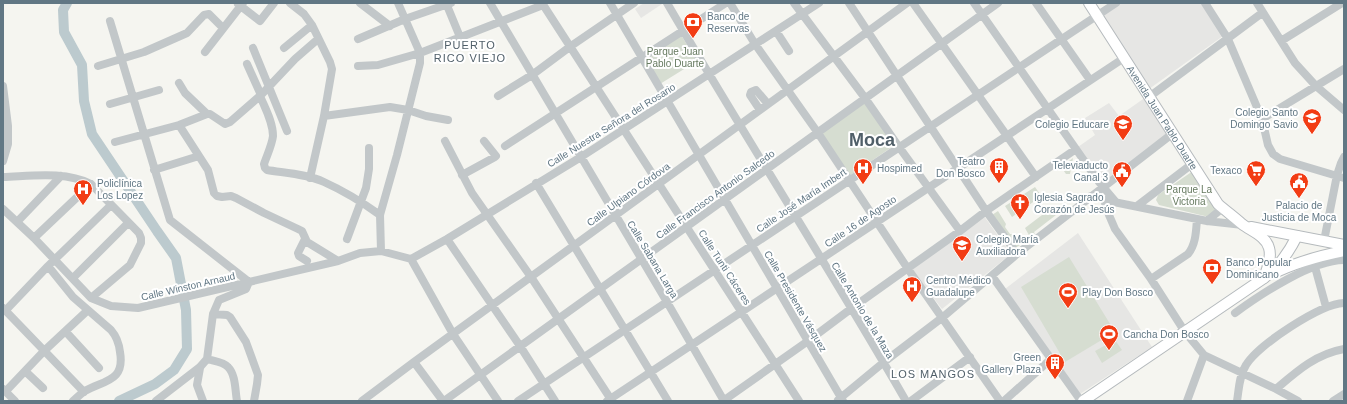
<svg xmlns="http://www.w3.org/2000/svg" width="1347" height="404" viewBox="0 0 1347 404" font-family="Helvetica,sans-serif">
  <style>
    .built { fill: #e6e6e4 }
    .green { fill: #d6ddd1 }
    .lines { fill: none; stroke-linecap: round; stroke-linejoin: round }
    .river { stroke: #bccace; stroke-width: 10 }
    .major-casing { stroke: #b5babd; stroke-width: 12 }
    .minor { stroke: #c2c7c9; stroke-width: 8 }
    .major { stroke: #fff; stroke-width: 10 }
    .labels { text-anchor: middle; stroke-width: 4; stroke-linejoin: round; paint-order: stroke }
    .poi-label { font-size: 10px; fill: #617784; stroke: #fff; text-anchor: start }
    .park-label { font-size: 10px; fill: #677b61; stroke: #fff }
    .street-label { font-size: 10px; fill: #617784; stroke: #fff }
    .neighbourhood-label { font-size: 11px; letter-spacing: 1px; fill: #505f69; stroke: #fff }
    .town-label { font-size: 18px; font-weight: bold; fill: #505f69; stroke: #fff }
  </style>
  <rect width="100%" height="100%" fill="#f5f5f0"/>
  <!-- built -->
  <path class="built" d="M644 3H661L662 4 641 18 635 9Z
    M1120 3H1202L1223 36 1149 89 1100 16Z
    M1146 97 1170 133 1104 183 1078 147 1095 135 1085 118 1109 103 1119 116Z
    M984 216 1011 254 942 309 912 270Z
    M1078 233 1152 347 1080 394 1005 289Z"/>
  <!-- green -->
  <path class="green" d="M681 35 697 61 660 84 645 58Z
    M865 101 895 145 849 176 821 133Z
    M1073 158 1070 174H1066L1061 167Z
    M1193 171 1217 208 1209 217 1159 205 1156 200 1158 195Z
    M1035 187 1040 194 1034 198 1036 200 1012 217 1005 206Z
    M998 211 1006 224 1005 227 1010 234H1013L1020 245 1015 248 992 215Z
    M1053 211 1056 215 1034 232 1035 234 1030 237 1025 228 1046 212 1048 214Z
    M1069 257 1115 332 1065 362 1021 287Z
    M1115 340 1122 350 1102 363 1095 351Z"/>
  <g class="lines">
    <!-- river -->
    <path class="river" d="M67 3 63 10 64 32 82 65 84 101 92 134 157 231 176 258 186 310 187 349 174 370 155 384 119 401"/>
    <!-- major casing -->
    <g class="major-casing">
      <g id="major">
        <path id="s1" d="M1089 3 1218 204C1226 211 1234 217 1242 224 1251 231 1266 236 1269 248 1272 258 1267 269 1264 278"/>
        <path d="M1251 227 1344 245"/>
        <path d="M1272 274C1294 263 1319 256 1344 251"/>
        <path d="M1083 401 1264 278C1279 267 1289 252 1297 236"/>
      </g>
    </g>
    <!-- minor -->
    <path class="minor" d="M290 3 304 14 312 25 330 62 332 69 324 116 310 178
      M360 3 390 26
      M446 3 460 37
      M490 3 667 302 724 401
      M542 3 799 401
      M610 3 843 401
      M667 3C745 137 829 267 906 401
      M730 3 755 44 818 133 908 269 1000 401
      M794 3 865 98 899 147 960 231
      M849 3 986 211 1017 254
      M913 3 1036 177
      M974 3 1099 182 1115 201
      M1036 3 1090 80
      M1205 3 1228 39 1262 119 1268 145 1273 154 1280 159 1344 178
      M1257 3 1295 63 1316 86 1344 110
      M238 4 260 21 274 3
      M110 21 170 220 249 282 246 289 219 300 213 314 207 359 200 367 156 401
      M776 31 789 51
      M358 39 405 19 451 3
      M1281 41 1342 3
      M253 48 287 131
      M284 48 312 25
      M205 52 243 3
      M247 64 261 95
      M98 66 144 52 187 33 204 15 209 14 223 28
      M358 66 378 65 420 53 543 5
      M179 83 185 93 207 114
      M3 86 8 126V144L3 161
      M260 96C265 108 273 122 273 136 272 145 267 155 264 164L265 168 267 170C285 173 307 174 324 182 344 191 362 202 380 215
      M498 96 532 75 571 46 634 3
      M1149 97 1262 13
      M110 104 159 90
      M760 110 750 95 751 92 756 90 768 104
      M324 116 390 107 408 110 426 116 448 120
      M1262 119 1344 69
      M179 125 208 170 214 193 217 196 222 197 231 196 236 198 264 213 298 229 302 231 307 242 338 261
      M445 141 472 193 531 277 612 401
      M115 142 179 125 207 114H210L225 124 230 122 261 95 295 59 318 39
      M505 146 726 3
      M154 170 199 156
      M462 175 495 157 496 156 484 141
      M3 177C32 176 65 171 91 184L139 233 141 238V243L130 265 91 298
      M536 183 668 401
      M1091 196 1104 200 1207 221 1243 225
      M1104 200 1109 215 1115 229 1151 279 1185 332 1204 355 1276 389 1298 401
      M1137 206 1192 164
      M3 209 34 238 91 298 111 306 138 308 338 261 360 253 381 251 411 259
      M1207 221 1219 211 1218 204
      M17 222 61 176
      M34 238 91 184
      M305 239 298 253 299 256 307 261
      M347 239 366 188 369 169V148
      M447 239 520 346 555 401
      M1324 241 1337 175 1341 163 1344 157
      M381 251 380 215 397 155 420 63V53L398 3
      M411 259 447 239 581 157 819 3
      M411 259 453 334 498 401
      M48 266 73 297 111 330C117 337 119 343 120 352 125 381 105 380 85 391 80 394 77 398 73 401
      M1315 267 1326 307
      M992 276 1081 401
      M73 278 128 223
      M1151 279 1188 254C1196 244 1196 231 1197 219
      M3 308 84 392
      M6 310 48 266 111 205
      M1235 313C1261 294 1312 260 1344 260
      M213 314 227 315 230 317 246 342 258 375 257 384 254 401
      M66 332 99 368
      M207 359C214 361 224 362 228 367 236 375 235 391 237 401
      M414 362 443 401
      M200 368 197 385 203 401
      M25 371 43 388
      M3 389 15 401
      M1276 389C1297 371 1316 354 1344 349
      M6 391 44 351 88 310
      M838 400 884 362 943 317 1017 254 1172 134
      M362 401 414 362 907 3
      M444 401 998 3
      M518 401 1116 3
      M607 401 1124 58
      M723 401 808 341 852 308 960 231 986 211 1076 149
      M911 401 970 357
      M1004 401 1051 359
      M1187 401 1204 355
      M1237 401C1239 389 1239 376 1246 365 1258 345 1320 304 1344 303
      M1333 401 1344 394"/>
    <!-- major -->
    <use href="#major" class="major"/>
  </g>
  <!-- icons -->
  <defs>
    <g id="bank-pin" transform="scale(1)"><path d="M0 17L-7.5 6A9.5 9.5 0 1 1 7.5 6Z" fill="#f23c14" stroke="#fff"/><path d="M-6-4H6V4H-6ZM0-2.3a2.3 2.3 0 1 0 0 4.6a2.3 2.3 0 1 0 0-4.6Z" fill="#fff"/></g>
    <g id="school-pin" transform="scale(1)"><path d="M0 17L-7.5 6A9.5 9.5 0 1 1 7.5 6Z" fill="#f23c14" stroke="#fff"/><path d="M0-5L7-2L0 1L-7-2ZM-4 1L0 2.5L4 1V4Q0 6-4 4Z" fill="#fff"/></g>
    <g id="building-pin" transform="scale(1)"><path d="M0 17L-7.5 6A9.5 9.5 0 1 1 7.5 6Z" fill="#f23c14" stroke="#fff"/><path d="M-4-6H4V6H1V3H-1V6H-4ZM-2.5-4.3h1.7v1.8h-1.7ZM.8-4.3h1.7v1.8H.8ZM-2.5-1h1.7V.8h-1.7ZM.8-1h1.7V.8H.8Z" fill="#fff"/></g>
    <g id="hospital-pin" transform="scale(1)"><path d="M0 17L-7.5 6A9.5 9.5 0 1 1 7.5 6Z" fill="#f23c14" stroke="#fff"/><path d="M-5-5h3v3.5h4V-5h3V5h-3V1.5h-4V5h-3Z" fill="#fff"/></g>
    <g id="supermarket-pin" transform="scale(1)"><path d="M0 17L-7.5 6A9.5 9.5 0 1 1 7.5 6Z" fill="#f23c14" stroke="#fff"/><path d="M-6-5.5h2.5l.6 2H6L4.5 2H-2.5L-4.4-4H-6ZM-1.5 3.2a1.3 1.3 0 1 0 .1 0ZM3 3.2a1.3 1.3 0 1 0 .1 0Z" fill="#fff"/></g>
    <g id="civic-pin" transform="scale(1)"><path d="M0 17L-7.5 6A9.5 9.5 0 1 1 7.5 6Z" fill="#f23c14" stroke="#fff"/><path d="M-.6-6.5H3V-4.5H.6V-3L4-1V1h2V6H-6V1h2V-1L-.6-3ZM-1.2 2.5V6h2.4V2.5Z" fill="#fff"/></g>
    <g id="church-pin" transform="scale(1)"><path d="M0 17L-7.5 6A9.5 9.5 0 1 1 7.5 6Z" fill="#f23c14" stroke="#fff"/><path d="M-1.2-6h2.4v3.5h3.3v2.4h-3.3V6h-2.4V-.1h-3.3v-2.4h3.3Z" fill="#fff"/></g>
    <g id="stadium-pin" transform="scale(1)"><path d="M0 17L-7.5 6A9.5 9.5 0 1 1 7.5 6Z" fill="#f23c14" stroke="#fff"/><path d="M0-5a6.5 5 0 1 0 0 10a6.5 5 0 1 0 0-10ZM-3.5-1.8h7v3.6h-7Z" fill="#fff"/></g>
  </defs>
  <g fill-rule="evenodd">
    <use href="#bank-pin" x="693" y="22"/>
    <use href="#school-pin" x="1312" y="118"/>
    <use href="#school-pin" x="1123" y="124"/>
    <use href="#building-pin" x="999" y="167"/>
    <use href="#hospital-pin" x="863" y="168"/>
    <use href="#supermarket-pin" x="1256" y="170"/>
    <use href="#civic-pin" x="1122" y="171"/>
    <use href="#civic-pin" x="1299" y="182"/>
    <use href="#hospital-pin" x="83" y="189"/>
    <use href="#church-pin" x="1020" y="203"/>
    <use href="#school-pin" x="962" y="245"/>
    <use href="#bank-pin" x="1212" y="268"/>
    <use href="#hospital-pin" x="912" y="286"/>
    <use href="#stadium-pin" x="1068" y="292"/>
    <use href="#stadium-pin" x="1109" y="334"/>
    <use href="#building-pin" x="1055" y="363"/>
  </g>
  <g class="labels">
    <!-- poi labels -->
    <g class="poi-label">
      <text x="707" y="20">Banco de<tspan x="707" dy="12">Reservas</tspan></text>
      <text x="1298" y="116" text-anchor="end">Colegio Santo<tspan x="1298" dy="12">Domingo Savio</tspan></text>
      <text x="1109" y="128" text-anchor="end">Colegio Educare</text>
      <text x="985" y="165" text-anchor="end">Teatro<tspan x="985" dy="12">Don Bosco</tspan></text>
      <text x="1108" y="169" text-anchor="end">Televiaducto<tspan x="1108" dy="12">Canal 3</tspan></text>
      <text x="877" y="172">Hospimed</text>
      <text x="1242" y="174" text-anchor="end">Texaco</text>
      <text x="97" y="187">Policlínica<tspan x="97" dy="12">Los Lopez</tspan></text>
      <text x="1034" y="201">Iglesia Sagrado<tspan x="1034" dy="12">Corazón de Jesús</tspan></text>
      <text x="1299" y="209" text-anchor="middle">Palacio de<tspan x="1299" dy="12">Justicia de Moca</tspan></text>
      <text x="976" y="243">Colegio María<tspan x="976" dy="12">Auxiliadora</tspan></text>
      <text x="1226" y="266">Banco Popular<tspan x="1226" dy="12">Dominicano</tspan></text>
      <text x="926" y="284">Centro Médico<tspan x="926" dy="12">Guadalupe</tspan></text>
      <text x="1082" y="296">Play Don Bosco</text>
      <text x="1123" y="338">Cancha Don Bosco</text>
      <text x="1041" y="361" text-anchor="end">Green<tspan x="1041" dy="12">Gallery Plaza</tspan></text>
    </g>
    <!-- park labels -->
    <g class="park-label">
      <text x="675" y="55">Parque Juan<tspan x="675" dy="12">Pablo Duarte</tspan></text>
      <text x="1189" y="193">Parque La<tspan x="1189" dy="12">Victoria</tspan></text>
    </g>
    <!-- street labels -->
    <g class="street-label">
      <text dy="4" stroke="none"><textPath href="#s1" startOffset="136">Avenida Juan Pablo Duarte</textPath></text>
      <text transform="translate(611 125) rotate(-32)" y="4">Calle Nuestra Señora del Rosario</text>
      <text transform="translate(628 194) rotate(-36)" y="4">Calle Ulpiano Córdova</text>
      <text transform="translate(715 194) rotate(-36)" y="4">Calle Francisco Antonio Salcedo</text>
      <text transform="translate(801 200) rotate(-34)" y="4">Calle José María Imbert</text>
      <text transform="translate(860 221) rotate(-34)" y="4">Calle 16 de Agosto</text>
      <text transform="translate(653 259) rotate(59)" y="4">Calle Sabana Larga</text>
      <text transform="translate(725 267) rotate(57)" y="4">Calle Tunti Cáceres</text>
      <text transform="translate(188 286) rotate(-13)" y="4">Calle Winston Arnaud</text>
      <text transform="translate(796 301) rotate(60)" y="4">Calle Presidente Vásquez</text>
      <text transform="translate(863 310) rotate(59)" y="4">Calle Antonio de la Maza</text>
    </g>
    <!-- neighbourhood labels -->
    <g class="neighbourhood-label">
      <text x="470" y="49">PUERTO<tspan x="470" dy="13">RICO VIEJO</tspan></text>
      <text x="933" y="378">LOS MANGOS</text>
    </g>
    <!-- town labels -->
    <g class="town-label">
      <text x="872" y="146">Moca</text>
    </g>
  </g>
  <!-- border -->
  <rect width="1347" height="404" fill="none" stroke="#617784" stroke-width="8"/>
</svg>
